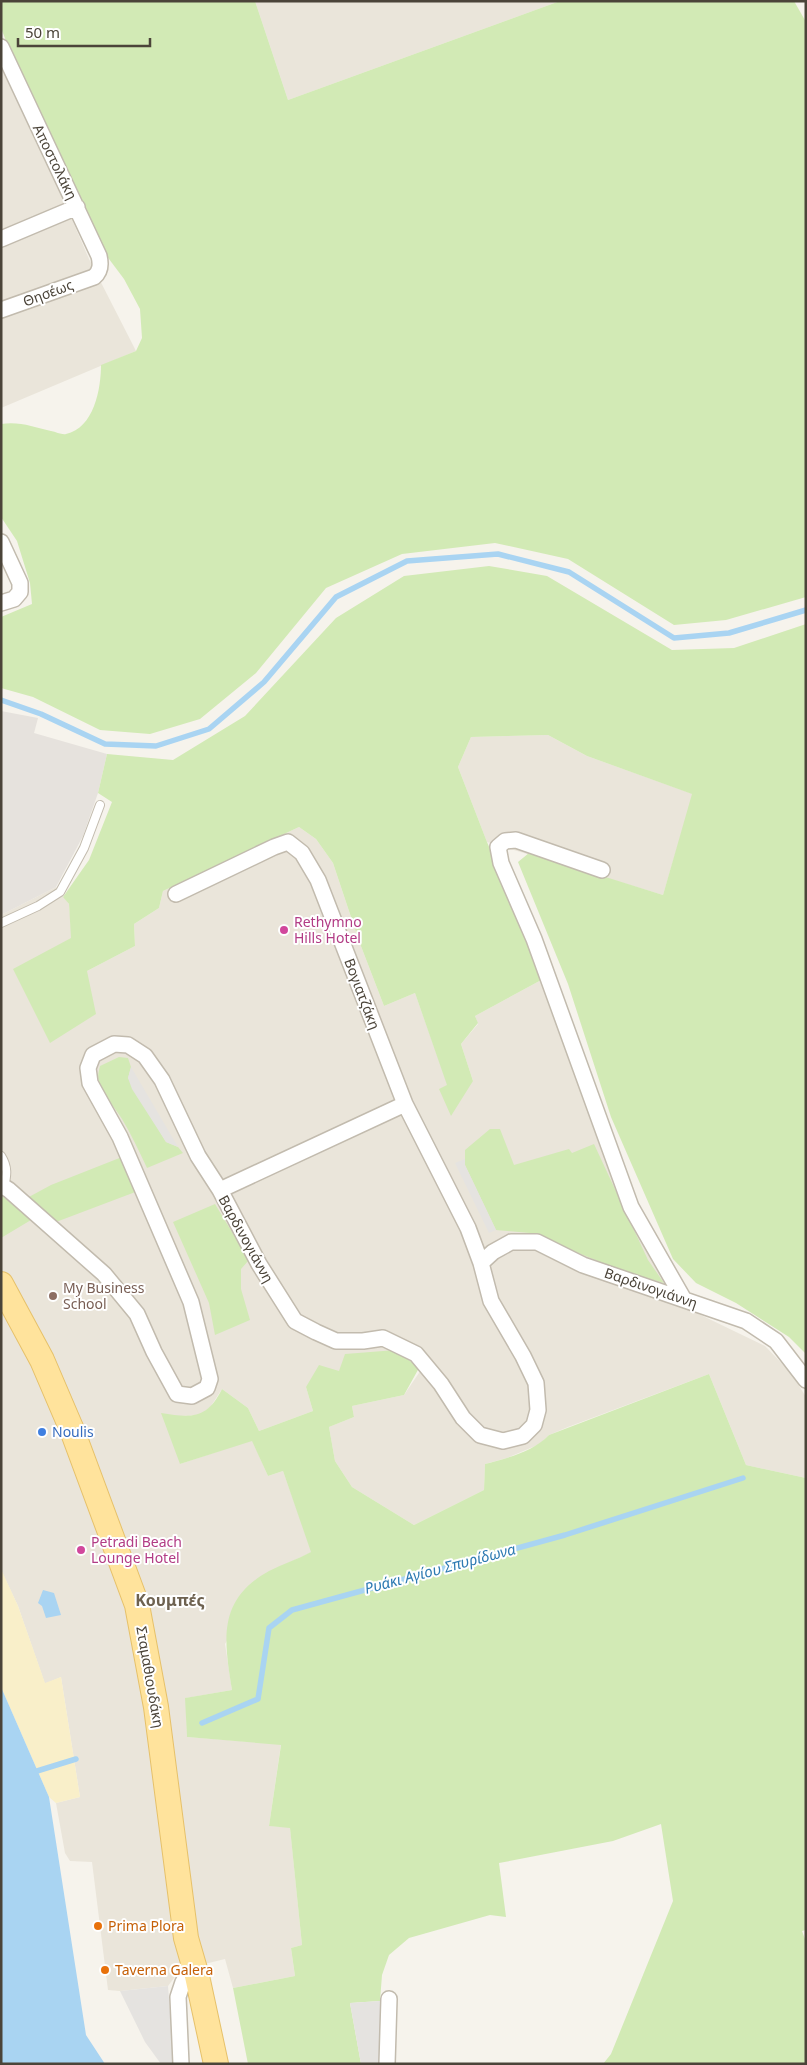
<svg xmlns="http://www.w3.org/2000/svg" width="807" height="2065" viewBox="0 0 807 2065" font-family="'Noto Sans',sans-serif">
  <style>
    .residential { fill: #eae5da }
    .industrial { fill: #e6e2dd }
    .green { fill: #d2eab5 }
    .sand { fill: #f9efc9 }
    .parking { fill: #e5e3e0 }
    .water { fill: #a9d4f2 }
    .lines { fill: none; stroke-linecap: round; stroke-linejoin: round }
    .stream { stroke: #a9d4f2; stroke-width: 5.5 }
    .lane-casing { stroke: #c2bbae; stroke-width: 10 }
    .street-casing { stroke: #c2bbae; stroke-width: 18 }
    .primary-casing { stroke: #e6c16a; stroke-width: 26 }
    .lane { stroke: #fff; stroke-width: 8 }
    .street { stroke: #fff; stroke-width: 15 }
    .primary { stroke: #ffe39c; stroke-width: 24 }
    .hotel-dot { fill: #d1479c; stroke: #fff; stroke-width: 2 }
    .education-dot { fill: #8d6e63; stroke: #fff; stroke-width: 2 }
    .shop-dot { fill: #3f7fe0; stroke: #fff; stroke-width: 2 }
    .food-dot { fill: #e8710a; stroke: #fff; stroke-width: 2 }
    .labels { text-anchor: middle; stroke-width: 4; stroke-linejoin: round; paint-order: stroke }
    .street-label { font-size: 14px; fill: #4b4439; stroke: #fff }
    .hotel-label { font-size: 14px; fill: #b23c85; stroke: #fff; text-anchor: start }
    .education-label { font-size: 14px; fill: #785e54; stroke: #fff; text-anchor: start }
    .shop-label { font-size: 14px; fill: #366cbe; stroke: #fff; text-anchor: start }
    .food-label { font-size: 14px; fill: #c56008; stroke: #fff; text-anchor: start }
    .water-label { font-size: 15px; font-style: italic; fill: #2e7ab2; stroke: #fff }
    .quarter-label { font-size: 16px; font-weight: bold; fill: #6e6250; stroke: #fff }
  </style>
  <rect width="100%" height="100%" fill="#f6f3ec"/>
  <!-- residential -->
  <path class="residential" d="M255 1H560L288 100Z
    M1 55 89 259 136 351 1 408Z
    M548 735 587 756 693 794 663 895 487 842 458 767 471 737Z
    M299 827 316 839 333 863 359 941 384 1006 415 993 448 1086 439 1089 473 1081 461 1044 478 1024 475 1016 545 978 678 1304 765 1346 791 1373 806 1397V1478L746 1465 709 1374 568 1427 549 1435 540 1444 507 1458 485 1464 484 1490 414 1525 352 1487 335 1461 329 1427 354 1417 352 1406 404 1395 421 1370 396 1350 339 1371 306 1387 313 1411 259 1431 248 1408 222 1389 211 1406 201 1415 181 1416 180 1464 252 1440 268 1476 283 1471 312 1552 269 1572 225 1644 232 1690 186 1698 187 1737 281 1744 269 1826 290 1827 302 1945 291 1948 295 1976 233 1988 225 1959 180 1970 168 1986 120 1991 108 1990 92 1862 70 1861 65 1853 56 1803 80 1797 61 1677 45 1684 18 1606 1 1570V915L56 887 69 904 72 938 87 971 135 946 134 924 159 908 163 891Z"/>
  <!-- industrial -->
  <path class="industrial" d="M1 711 38 718 34 733 107 754 98 793 83 836 56 887 1 915Z"/>
  <!-- green -->
  <path class="green" d="M1 1H255L288 100 560 1H794L806 22V597L726 620 674 625 568 559 495 543 402 554 326 588 256 673 200 719 150 734 100 730 33 697 1 688V617L32 604 30 583 17 541 1 517V424C19 421 34 427 51 431 56 432 62 435 66 434 94 428 101 389 101 365L136 351 142 338 140 309 124 279 106 255 58 149 8 46 1 28Z
    M489 566 547 576 672 650 734 648 806 624V1354L789 1337 736 1303 696 1283 673 1259 611 1117 568 984 518 862 529 853 663 895 692 794 587 756 548 735 471 737 458 767 487 842 545 978 475 1016 478 1023 461 1044 473 1081 451 1116 439 1089 447 1085 415 993 384 1006 359 941 333 863 316 839 299 827 163 891 159 908 134 924 135 946 87 971 96 1014 50 1043 13 969 71 938 69 904 63 897 89 860 112 802 98 793 107 754 173 760 245 716 336 618 404 576Z
    M119 1057 128 1058 131 1067 128 1078 166 1142 178 1147 183 1153 147 1168C139 1151 131 1134 122 1119 114 1106 103 1096 99 1081 97 1076 99 1071 100 1066Z
    M490 1129H500L514 1165 569 1149 572 1153 594 1144 648 1260 664 1283 622 1271 530 1233 496 1230 465 1165V1150Z
    M122 1157 138 1191 56 1222 27 1198 51 1185Z
    M1 1195 31 1220 1 1238Z
    M215 1204 249 1260 241 1269V1289L250 1320 215 1335 209 1303 173 1222Z
    M396 1350 419 1368 404 1395 352 1406 354 1417 329 1427 335 1461 352 1487 414 1525 484 1490 485 1464C507 1458 533 1452 549 1435L709 1374 746 1465 806 1478V1930L802 1931 806 1942V2064H603L611 2054 673 1901 661 1824 613 1841 499 1863 506 1917 490 1915 409 1938 389 1955 382 1975 380 2001 350 2003 361 2064H248L233 1988 295 1976 291 1948 302 1945 290 1828 269 1826 281 1745 187 1737 185 1698 232 1690C224 1640 217 1600 269 1571 283 1564 298 1559 311 1552L283 1471 268 1476 252 1441 180 1464 161 1413C192 1418 207 1419 222 1389L248 1408 259 1431 313 1411 306 1387 319 1365 339 1371 345 1354Z"/>
  <!-- sand -->
  <path class="sand" d="M1 1569 18 1606 45 1683 61 1677 80 1797 56 1803 49 1797 1 1687Z"/>
  <!-- parking -->
  <path class="parking" d="M131 1067 178 1147 166 1142 132 1089 128 1078Z
    M465 1159V1165L496 1230 489 1233 455 1163Z
    M168 1986 174 2064H161L145 2042 120 1991Z
    M380 2001 381 2064H361L350 2003Z"/>
  <!-- water -->
  <path class="water" d="M43 1590 54 1593 61 1615 46 1618 42 1606 38 1603Z
    M1 1687 49 1797 86 2035 105 2064H1Z"/>
  <g class="lines">
    <!-- stream -->
    <path class="stream" d="M1 700 41 714 105 744 156 746 209 729 264 682 336 597 407 561 498 554 569 572 674 638 729 633 806 610
      M202 1723 258 1699 269 1628 292 1610 565 1535 743 1478
      M37 1771 76 1759"/>
    <!-- lane casing -->
    <g class="lane-casing">
      <path id="lane" d="M1 923 38 906 60 892 84 848 100 805
        M1 1156C8 1167 7 1175 4 1187"/>
    </g>
    <!-- street casing -->
    <g class="street-casing">
      <path id="street" d="M1 47 99 256C101 264 101 271 94 277L1 310
        M1 239 77 207
        M1 542 20 583V592L14 599 1 603
        M602 870 516 840 505 841 498 847 501 863 534 939 631 1207 683 1298
        M176 894 274 847 288 842 302 853 318 880 405 1104 468 1228 481 1263
        M1 1185 9 1190 104 1274 137 1314 154 1352 177 1394 192 1396 207 1388 210 1379 191 1302 120 1137 90 1083 88 1068 93 1055 114 1044 128 1045 145 1056 162 1080 198 1156 220 1190 259 1264 295 1321 316 1332 336 1341H363L383 1338 416 1354 441 1384 463 1418 480 1435 503 1441 523 1436 534 1425 538 1410 536 1383 523 1356 491 1301 481 1263 493 1252 511 1242H537L583 1265 746 1321 776 1341 806 1380
        M220 1190 405 1104
        M181 2064 178 1997 183 1982 197 1976
        M387 2064 389 1999"/>
    </g>
    <!-- primary casing -->
    <g class="primary-casing">
      <path id="primary" d="M1 1284 42 1360 72 1430 137 1605 156 1707 186 1938 197 1976 216 2064"/>
    </g>
    <!-- lane -->
    <use href="#lane" class="lane"/>
    <!-- street -->
    <use href="#street" class="street"/>
    <!-- primary -->
    <use href="#primary" class="primary"/>
  </g>
  <!-- markers -->
  <g class="hotel-dot">
    <circle cx="284" cy="930" r="5"/>
    <circle cx="81" cy="1550" r="5"/>
  </g>
  <circle class="education-dot" cx="53" cy="1296" r="5"/>
  <circle class="shop-dot" cx="42" cy="1432" r="5"/>
  <g class="food-dot">
    <circle cx="98" cy="1926" r="5"/>
    <circle cx="105" cy="1970" r="5"/>
  </g>
  <g class="labels">
    <!-- street labels -->
    <g class="street-label">
      <text transform="translate(55 162) rotate(64)" y="5">Αποστολάκη</text>
      <text transform="translate(48 293) rotate(-20)" y="5">Θησέως</text>
      <text transform="translate(362 994) rotate(69)" y="5">Βογιατζάκη</text>
      <text transform="translate(246 1239) rotate(61)" y="5">Βαρδινογιάννη</text>
      <text transform="translate(651 1288) rotate(19)" y="5">Βαρδινογιάννη</text>
      <text transform="translate(150 1677) rotate(80)" y="5">Σταμαθιουδάκη</text>
    </g>
    <!-- hotel labels -->
    <g class="hotel-label">
      <text x="294" y="927">Rethymno<tspan x="294" dy="16">Hills Hotel</tspan></text>
      <text x="91" y="1547">Petradi Beach<tspan x="91" dy="16">Lounge Hotel</tspan></text>
    </g>
    <!-- education labels -->
    <g class="education-label">
      <text x="63" y="1293">My Business<tspan x="63" dy="16">School</tspan></text>
    </g>
    <!-- shop labels -->
    <g class="shop-label">
      <text x="52" y="1437">Noulis</text>
    </g>
    <!-- food labels -->
    <g class="food-label">
      <text x="108" y="1931">Prima Plora</text>
      <text x="115" y="1975">Taverna Galera</text>
    </g>
    <!-- water labels -->
    <g class="water-label">
      <text transform="translate(440 1569) rotate(-15)" y="5">Ρυάκι Αγίου Σπυρίδωνα</text>
    </g>
    <!-- quarter labels -->
    <g class="quarter-label">
      <text x="170" y="1606">Κουμπές</text>
    </g>
  </g>
  <!-- border -->
  <rect width="807" height="2065" fill="none" stroke="#4b4439" stroke-width="5"/>
  <!-- scale -->
  <path d="M18 38v8h132v-8" fill="none" stroke="#4b4439" stroke-width="2.5"/>
  <text x="25" y="38" font-size="15" fill="#4b4439" stroke="#ffffff" stroke-width="4" paint-order="stroke">50 m</text>
</svg>
